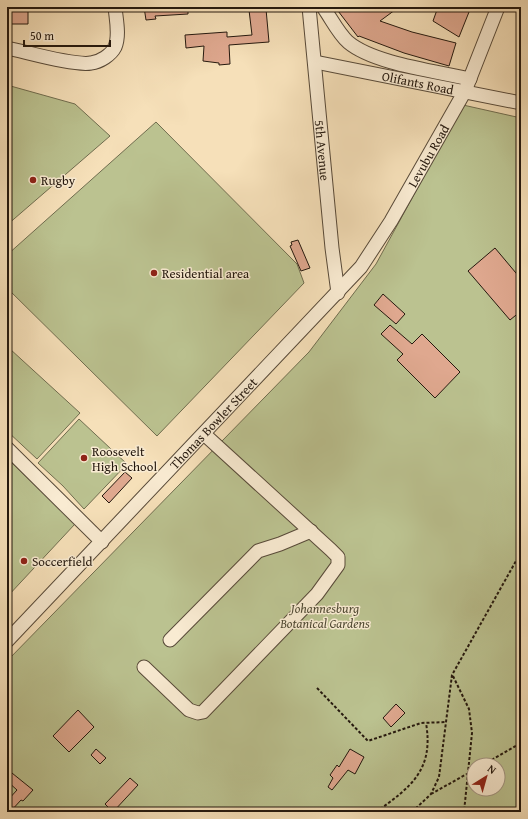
<svg xmlns="http://www.w3.org/2000/svg" width="528" height="819" viewBox="0 0 528 819" font-family="'Gentium Book Plus',serif">
  <style>
    .green { fill: #bbc290; stroke: #706d4f; fill-rule: evenodd }
    .building { fill: #dfa88f; stroke: #24180e }
    .lines { fill: none; stroke-linecap: round; stroke-linejoin: round }
    .minor-casing { stroke: #584a39; stroke-width: 15 }
    .path { stroke: #24180e; stroke-width: 2; stroke-dasharray: 3 2; stroke-linecap: butt }
    .minor { stroke: #f9ebd2; stroke-width: 13 }
    .poi-dot { fill: #8f2418; stroke: #f9ebd2; stroke-width: 1.5 }
    .labels { text-anchor: middle; stroke-width: 3; stroke-linejoin: round; paint-order: stroke }
    .street-label { font-size: 13px; fill: #24180e; stroke: #f9ebd2 }
    .poi-label { font-size: 13px; fill: #24180e; stroke: #f9ebd2; text-anchor: start }
    .park-label { font-size: 13px; font-style: italic; fill: #514b35; stroke: #f9ebd2 }
  </style>
  <rect width="100%" height="100%" fill="#f6e0b9"/>
  <filter id="stains"><feTurbulence type="fractalNoise" baseFrequency=".005" numOctaves="4"/><feColorMatrix values="0 0 0 0 .2 0 0 0 0 .09 0 0 0 0 .02 0 0 0 .5 -.17"/></filter>
  <radialGradient id="worn" r=".72"><stop offset=".6" stop-color="#630" stop-opacity="0"/><stop offset="1" stop-color="#630" stop-opacity=".3"/></radialGradient>
  <!-- green -->
  <path class="green" d="M7 85 75 104 110 136 7 225Z
    M463 105 521 118V812H7V661L309 352 376 264ZM474 765H498V789H474Z
    M156 122 297 264 304 283 157 436 7 288V255Z
    M10 349 80 413 37 459 7 431V352Z
    M79 419 127 464 84 509 63 486 38 463Z
    M7 458 75 524 7 597Z"/>
  <!-- building -->
  <path class="building" d="M10 7H28V24H11Z
    M144 7H188V14L155 16 156 19 146 20Z
    M335 7H399L380 21 412 32 456 43 449 66 404 53 359 36 358 37Z
    M438 7H471L459 37 433 21Z
    M266 9 269 42 229 45 230 64 219 65V63L203 61 204 46 186 48 185 35 227 32V37L252 35 249 10Z
    M298 240 310 268 301 271 290 246 292 245 291 242Z
    M495 248 521 279V311L510 320 468 271Z
    M383 294 405 314 396 324 374 305Z
    M390 325 412 344 422 334 460 372 435 398 397 360 403 354 381 334Z
    M125 472 132 478 109 503 102 496Z
    M396 704 405 713 391 727 383 718Z
    M78 710 94 727 69 752 53 736Z
    M96 749 106 758 100 764 91 755Z
    M350 749 364 757 355 774 348 770 332 790 328 787 333 778 330 775 337 765 339 767Z
    M7 769 33 790 23 801 21 800 10 812H7V801L17 790 7 781Z
    M130 778 138 785 113 812 105 804Z"/>
  <g class="lines">
    <!-- minor casing -->
    <g class="minor-casing">
      <g id="minor">
        <path id="s1" d="M309 7 332 248 338 293"/>
        <path d="M323 7C331 18 338 33 348 42 374 64 436 71 470 79"/>
        <path d="M7 48C27 52 74 66 91 63 100 62 111 55 115 47 120 35 116 19 115 7"/>
        <path id="s2" d="M315 62 521 103"/>
        <path d="M7 448 102 542"/>
        <path d="M170 640 258 551 280 544 311 531"/>
        <path id="s3" d="M7 641 361 267 391 221 465 91 498 7"/>
        <path d="M144 667 189 710 198 713 203 712 317 594 338 565V557L331 550 204 434"/>
      </g>
    </g>
    <!-- path -->
    <path class="path" d="M453 676 469 709 472 733 464 812
      M317 688 368 741 421 723 446 722
      M483 765 521 743
      M431 794 474 770
      M376 812C411 787 434 770 426 723
      M412 812 431 794 439 777 452 675 521 552"/>
    <!-- minor -->
    <use href="#minor" class="minor"/>
  </g>
  <!-- markers -->
  <g class="poi-dot">
    <circle cx="33" cy="180" r="4"/>
    <circle cx="154" cy="273" r="4"/>
    <circle cx="84" cy="458" r="4"/>
    <circle cx="24" cy="561" r="4"/>
  </g>
  <g class="labels">
    <!-- street labels -->
    <g class="street-label">
      <text dy="5" stroke="none"><textPath href="#s2" startOffset="105">Olifants Road</textPath></text>
      <text dy="5" stroke="none"><textPath href="#s1" startOffset="144">5th Avenue</textPath></text>
      <text dy="5" stroke="none"><textPath href="#s3" startOffset="645">Levubu Road</textPath></text>
      <text dy="5" stroke="none"><textPath href="#s3" startOffset="300">Thomas Bowler Street</textPath></text>
    </g>
    <!-- poi labels -->
    <g class="poi-label">
      <text x="41" y="185">Rugby</text>
      <text x="162" y="278">Residential area</text>
      <text x="92" y="456">Roosevelt<tspan x="92" dy="15">High School</tspan></text>
      <text x="32" y="566">Soccerfield</text>
    </g>
    <!-- park labels -->
    <g class="park-label">
      <text x="325" y="613">Johannesburg<tspan x="325" dy="15">Botanical Gardens</tspan></text>
    </g>
  </g>
  <!-- margin -->
  <rect width="528" height="819" fill="none" stroke="#f6e0b9" stroke-width="24"/>
  <rect x="8" y="8" width="512" height="803" fill="none" stroke="#24180e" stroke-width="2"/>
  <rect x="12" y="12" width="504" height="795" fill="none" stroke="#24180e"/>
  <!-- north arrow -->
  <g transform="translate(486 777) rotate(37)"><circle r="19" fill="#f9ebd2" stroke="#a49784"/>
  <path d="M0-3L7 15L0 10L-7 15Z" fill="#8f2418"/>
  <text y="-6" font-size="11" font-weight="bold" text-anchor="middle" fill="#24180e">N</text>
  </g>
  <!-- scale -->
  <path d="M24 40v6h86v-6" fill="none" stroke="#24180e" stroke-width="2"/>
  <text x="30" y="40" font-size="12" fill="#24180e" stroke="#f9ebd2" stroke-width="3" paint-order="stroke">50 m</text>
  <rect width="100%" height="100%" filter="url(#stains)"/>
  <rect width="100%" height="100%" fill="url(#worn)"/>
</svg>
